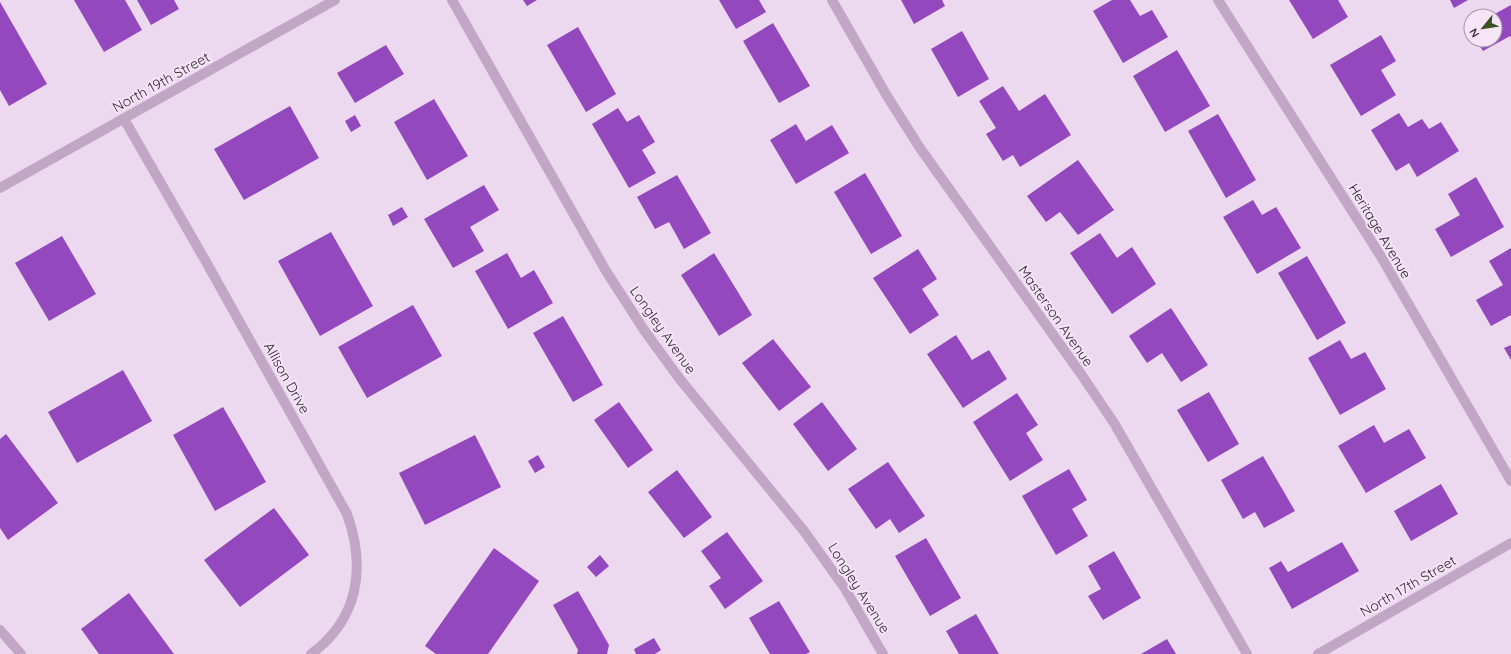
<svg xmlns="http://www.w3.org/2000/svg" width="1511" height="654" viewBox="0 0 1511 654" font-family="Quicksand,sans-serif">
  <style>
    .building { fill: #9349bd }
    .lines { fill: none; stroke-linecap: round; stroke-linejoin: round }
    .minor { stroke: #c1a6c6; stroke-width: 10 }
    .labels { text-anchor: middle; stroke-width: 4; stroke-linejoin: round; paint-order: stroke }
    .street-label { font-size: 14px; fill: #2f2632; stroke: #f6e4f7 }
  </style>
  <rect width="100%" height="100%" fill="#edd9ef"/>
  <!-- building -->
  <path class="building" d="M74 0H125L142 30 104 52Z
    M137 0H174L179 9 151 25Z
    M523 0H537L527 6Z
    M719 0H759L766 12 736 29Z
    M901 0H942L945 6 914 24Z
    M1112 0H1130L1140 16 1152 10 1168 37 1123 63 1093 11Z
    M1289 0H1338L1348 17 1313 39Z
    M1450 0H1468L1454 8Z
    M0 2 47 84 9 106 0 90Z
    M1511 5V38L1510 36 1483 51 1476 40H1495V16H1491Z
    M773 23 810 86 779 103 743 41Z
    M578 27 616 94 586 112 547 45Z
    M962 31 989 79 958 97 931 49Z
    M1381 35 1396 61 1381 70 1396 95 1361 116 1330 65Z
    M386 45 404 74 355 103 337 73Z
    M1177 50 1210 106 1165 132 1133 76Z
    M1003 86 1019 111 1045 94 1071 135 1020 167 1013 155 1003 161 986 134 996 128 979 101Z
    M434 99 468 156 427 180 394 122Z
    M290 106 319 158 244 200 214 149Z
    M618 108 627 122 639 115 655 142 642 150 656 173 629 188 592 124Z
    M1399 113 1408 127 1422 119 1429 129 1441 122 1459 151 1417 177 1409 163 1396 171 1371 130Z
    M1218 114 1256 180 1226 198 1188 131Z
    M355 115 361 126 351 132 345 121Z
    M796 124 806 141 832 125 849 153 796 184 770 140Z
    M1078 160 1114 210 1078 235 1060 212 1046 222 1027 196Z
    M865 173 902 236 871 254 834 192Z
    M677 175 711 233 684 249 669 222 655 229 637 197Z
    M1476 177 1504 227 1451 257 1435 229 1460 215 1448 194Z
    M484 185 499 210 470 227 484 251 453 268 424 219Z
    M1253 200 1262 215 1276 207 1301 248 1257 274 1223 217Z
    M402 207 408 217 393 226 388 215Z
    M331 232 373 306 320 336 278 261Z
    M1100 233 1117 258 1132 247 1156 284 1112 314 1070 253Z
    M62 236 96 294 49 321 15 263Z
    M1511 248V315L1491 326 1476 300 1503 285 1489 261Z
    M918 249 937 279 922 289 939 315 910 334 873 278Z
    M507 253 521 278 534 270 553 303 508 329 475 271Z
    M714 253 752 315 719 336 681 275Z
    M1307 256 1346 323 1317 340 1278 273Z
    M413 305 442 356 367 398 338 347Z
    M1171 308 1208 365 1181 382 1162 353 1147 363 1129 336Z
    M563 316 603 385 573 402 533 333Z
    M956 335 972 360 989 350 1007 379 963 408 927 354Z
    M773 339 811 387 779 411 742 363Z
    M1340 340 1351 359 1365 352 1386 389 1340 415 1308 358Z
    M1511 345V360L1504 348Z
    M123 370 152 421 77 463 48 412Z
    M1209 392 1239 444 1208 462 1177 410Z
    M1017 393 1038 425 1026 433 1043 460 1010 481 973 422Z
    M619 402 653 450 628 468 594 420Z
    M822 402 857 449 828 471 793 424Z
    M223 407 266 482 215 511 173 435Z
    M1374 425 1384 443 1409 429 1426 458 1366 493 1338 446Z
    M6 434 58 503 8 540 0 528V439Z
    M475 435 501 487 425 525 399 473Z
    M538 455 545 467 535 473 528 461Z
    M1263 456 1295 511 1264 528 1255 512 1243 519 1221 480Z
    M888 462 925 516 899 533 890 519 876 529 848 489Z
    M1069 469 1087 500 1072 509 1088 536 1056 555 1022 496Z
    M677 470 712 517 684 538 648 492Z
    M1441 484 1458 514 1411 541 1394 511Z
    M274 508 309 555 240 607 204 560Z
    M727 532 763 581 725 609 709 586 721 578 701 551Z
    M926 538 961 598 930 616 895 556Z
    M1342 542 1359 571 1292 609 1269 568 1281 561 1288 572Z
    M494 548 539 581 488 654H436L425 646Z
    M1114 551 1141 598 1103 620 1088 596 1101 589 1088 566Z
    M600 555 609 566 596 577 587 567Z
    M578 591 609 645 607 654H577L578 650 553 605Z
    M129 593 174 654H99L81 629Z
    M779 601 810 652 806 654H770L749 618Z
    M976 614 999 654H959L946 631Z
    M654 638 661 650 655 654H636L634 649Z
    M1167 639 1176 654H1141Z"/>
  <g class="lines">
    <!-- minor -->
    <path class="minor" d="M452 0 606 271 644 330 679 378 804 531 844 587 883 654
      M832 0 887 96 920 148 1081 374 1114 423 1247 654
      M1218 0 1380 255 1511 481
      M124 119 205 260 347 514C366 567 359 619 311 654
      M0 188 335 0
      M0 630 21 654
      M1318 654 1511 543"/>
  </g>
  <g class="labels">
    <!-- street labels -->
    <g class="street-label">
      <text transform="translate(161 82) rotate(-29)" y="5">North 19th Street</text>
      <text transform="translate(1380 231) rotate(59)" y="5">Heritage Avenue</text>
      <text transform="translate(1056 316) rotate(55)" y="5">Masterson Avenue</text>
      <text transform="translate(663 330) rotate(55)" y="5">Longley Avenue</text>
      <text transform="translate(287 378) rotate(61)" y="5">Allison Drive</text>
      <text transform="translate(1408 586) rotate(-30)" y="5">North 17th Street</text>
      <text transform="translate(859 588) rotate(58)" y="5">Longley Avenue</text>
    </g>
  </g>
  <!-- north arrow -->
  <g transform="translate(1483 28) rotate(240)"><circle r="19" fill="#f6e4f7" stroke="#a698a8"/>
  <path d="M0-3L7 15L0 10L-7 15Z" fill="#39501f"/>
  <text y="-6" font-size="11" font-weight="bold" text-anchor="middle" fill="#2f2632">N</text>
  </g>
</svg>
